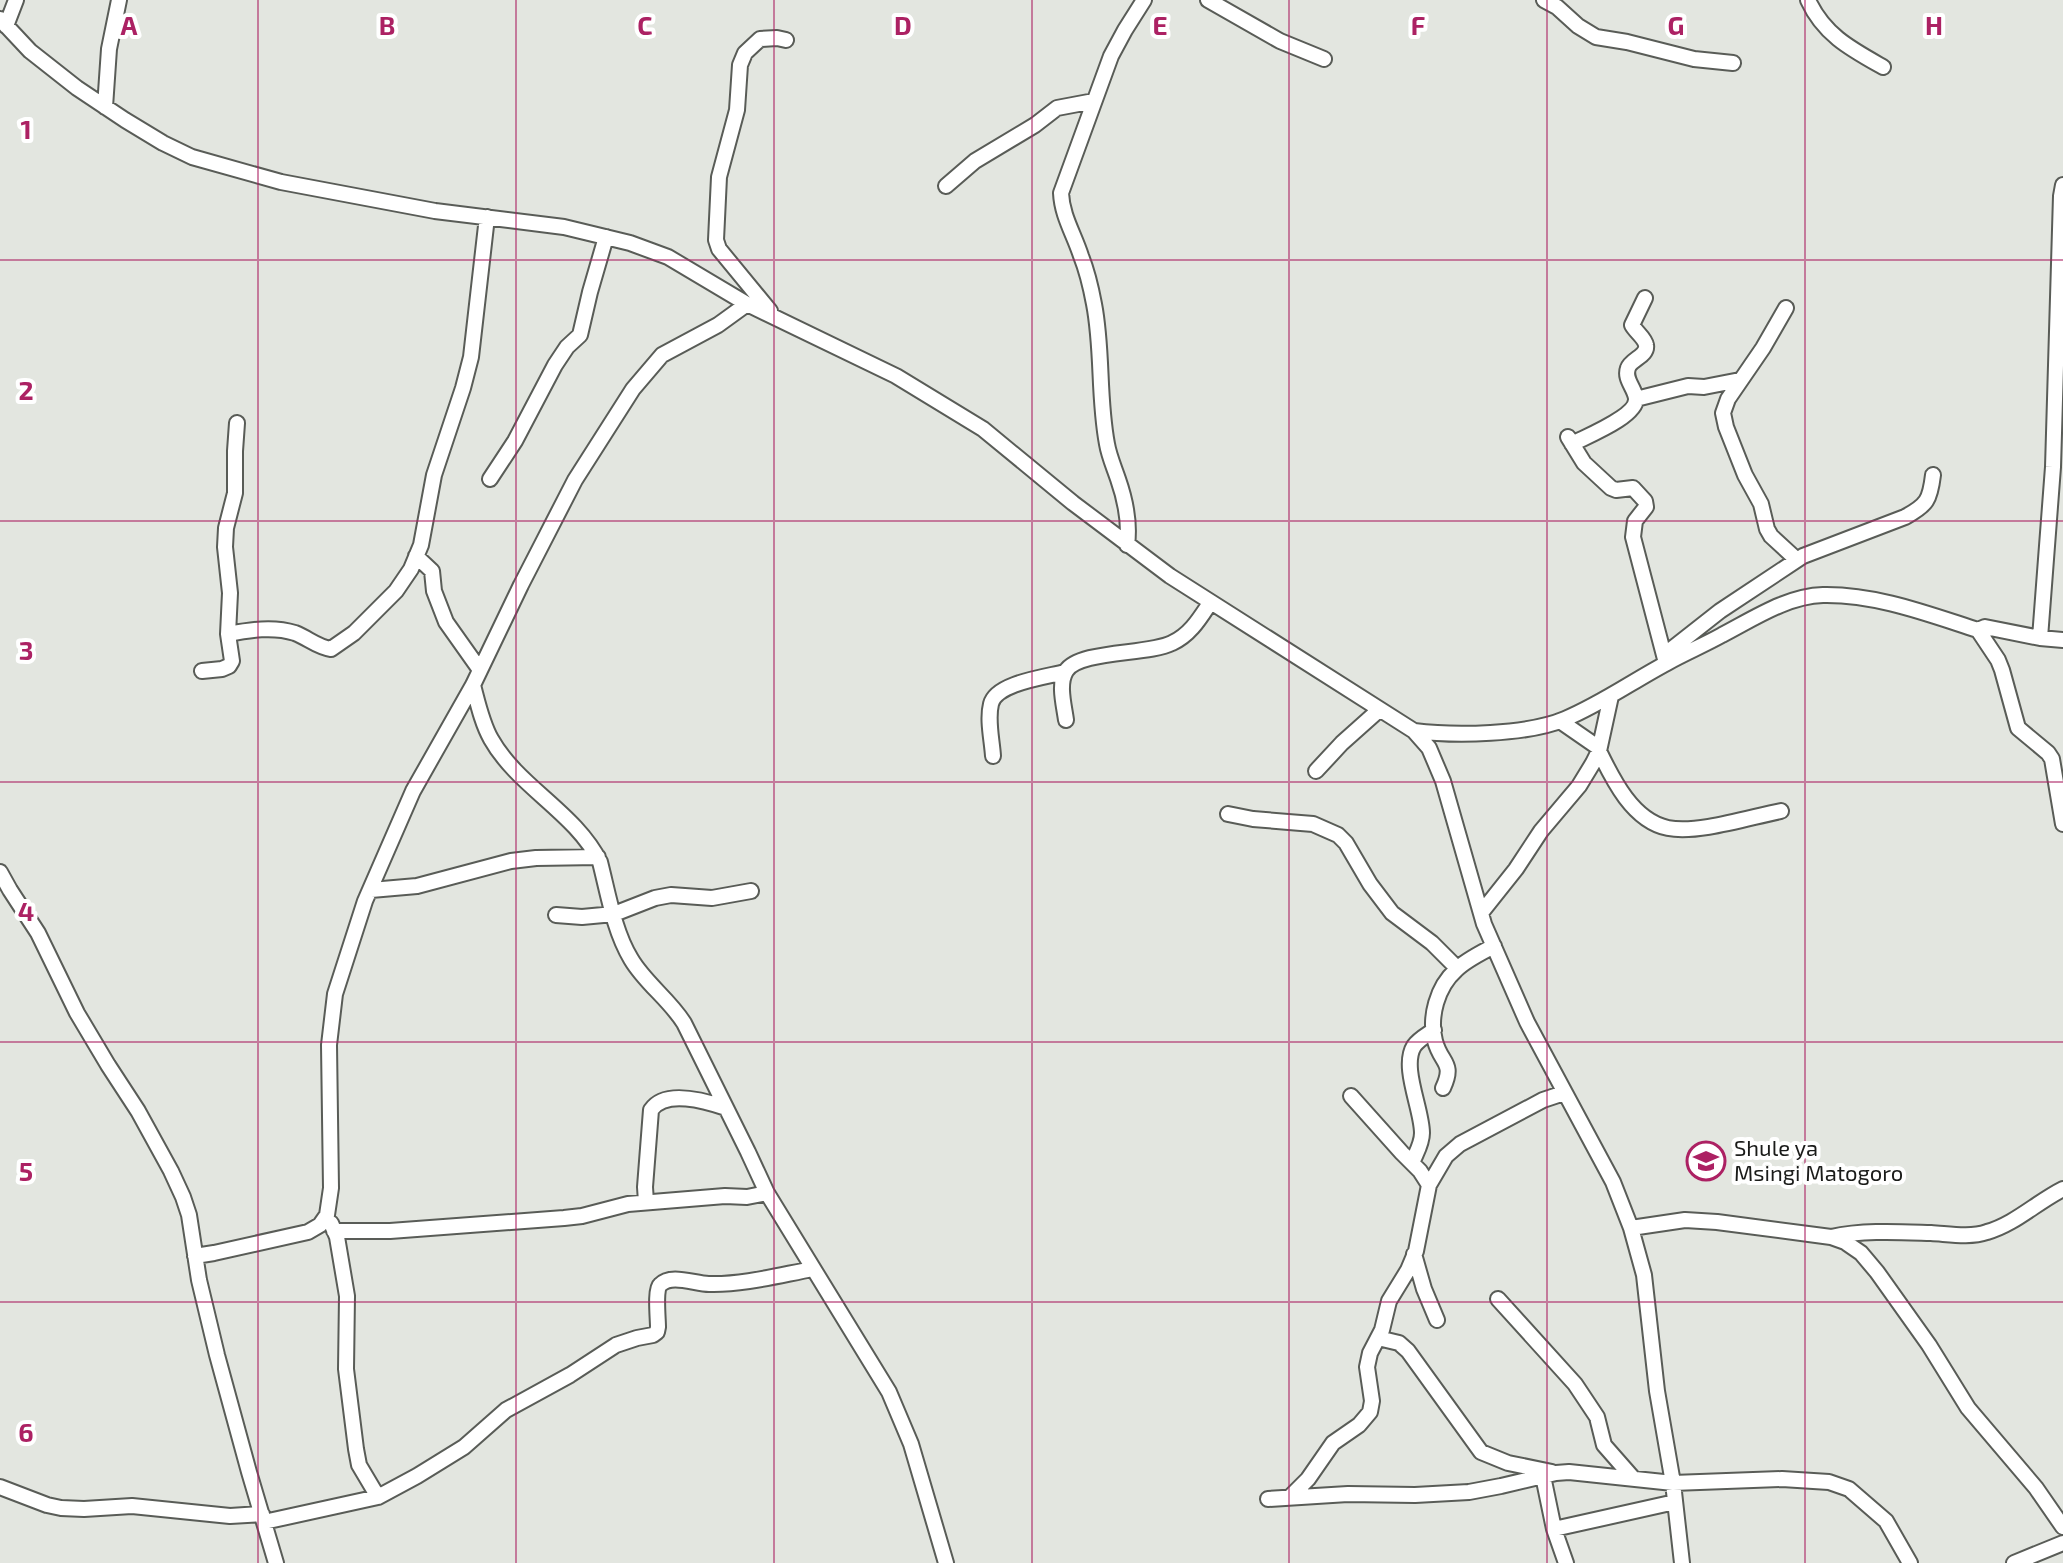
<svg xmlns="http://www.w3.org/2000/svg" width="2063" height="1563" viewBox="0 0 2063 1563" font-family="'Exo 2',sans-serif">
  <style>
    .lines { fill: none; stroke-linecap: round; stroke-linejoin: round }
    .minor-casing { stroke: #595c57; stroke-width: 18 }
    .minor { stroke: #fff; stroke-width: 14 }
    .grid { fill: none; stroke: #ac2163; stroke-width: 2; stroke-opacity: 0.55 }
    .labels { text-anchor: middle; stroke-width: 8; stroke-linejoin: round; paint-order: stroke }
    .poi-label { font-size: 22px; fill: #1a1b19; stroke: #fff; text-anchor: start }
    .grid-label { font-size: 26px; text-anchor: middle; font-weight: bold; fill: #ac2163; stroke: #fff; stroke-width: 8; stroke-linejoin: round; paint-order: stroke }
  </style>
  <rect width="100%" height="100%" fill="#e3e6e0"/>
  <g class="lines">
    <!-- minor casing -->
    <g class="minor-casing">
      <path id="minor" d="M1208 0 1280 41 1324 59
        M1544 0 1557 7 1578 26 1596 37 1627 42 1694 59 1733 63
        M1808 0C1824 35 1851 49 1883 67
        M0 19 30 51 77 88 125 120 163 143 192 157 281 182 435 211 564 227 630 243 668 257 747 304 896 376 983 429 1073 503 1170 576 1414 731C1455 736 1527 735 1565 719 1601 704 1633 681 1667 663 1685 653 1704 645 1722 635 1753 619 1787 596 1823 595 1876 594 1928 614 1978 630L1985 627 2040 638 2063 640
        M6 26 16 0
        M105 107 109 49 119 0
        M946 186 975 161 1035 125 1057 108 1094 101
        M1786 308 1763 348 1728 399 1723 413 1726 427 1745 475 1761 504 1767 529 1771 536 1796 559
        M770 311 719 249 716 240 719 177 737 110 740 65 745 53 760 39 777 38 786 40
        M1636 399 1688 386 1704 387 1740 380
        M1568 437 1584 463 1611 488 1616 490 1633 488 1645 501 1646 507 1635 521 1633 537 1666 663
        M1572 444C1587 436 1638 416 1636 398 1634 387 1624 379 1628 368 1631 359 1648 356 1646 345 1645 338 1635 331 1632 325L1645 298
        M490 479 515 441 555 365 567 347 580 335 590 292 606 237
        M1127 545C1130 523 1125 499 1118 479 1114 467 1109 456 1107 444 1098 397 1103 350 1094 304 1091 288 1087 271 1081 256 1074 234 1062 216 1061 193L1111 56 1125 30 1144 0
        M416 556 432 571 434 591 446 622 480 670
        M1978 630 1998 660 2002 670 2018 728 2048 753 2052 759 2063 824
        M228 634C250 630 273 626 295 633 308 638 317 647 331 649L354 633 396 591 411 569 421 545 434 475 463 388 471 357 487 217
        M2040 638 2053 467 2061 196 2063 185
        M1664 655 1720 611 1803 556 1905 517C1927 505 1930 500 1933 475
        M202 671 222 669 229 666 232 661 228 634 230 593 225 547 226 528 235 493V451L237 423
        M473 685C478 704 482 723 491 739 518 787 575 812 600 862 608 893 614 931 631 959 645 983 669 999 684 1023L748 1152 767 1193 889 1392 911 1444 946 1563
        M1066 720C1064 705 1058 684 1066 671 1079 650 1148 655 1172 643 1190 635 1200 618 1210 603
        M1560 721 1599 748
        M1414 731 1429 748 1443 781 1484 924 1527 1022 1613 1182 1631 1228 1644 1275 1657 1391 1673 1483 1682 1563
        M1599 751C1613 780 1633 821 1668 828 1698 834 1750 817 1781 811
        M993 756C992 740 987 720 991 704 996 683 1046 677 1065 672
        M1316 771 1342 743 1379 710
        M1228 814 1253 819 1313 824 1338 835 1346 843 1370 884 1392 913 1432 943 1457 968
        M0 872 10 890 38 933 77 1013 108 1065 138 1111 171 1171 183 1197 189 1215 199 1280 217 1355 249 1472 276 1563
        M371 890 417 886 511 861 536 858 598 857
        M1481 913 1516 869 1541 831 1579 786 1593 763 1599 751 1611 696
        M556 915 582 917 614 914 655 898 671 895 712 898 751 891
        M1443 1088C1455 1062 1441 1064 1435 1041 1429 1017 1437 987 1456 970 1466 960 1481 953 1494 946
        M1351 1096 1402 1153 1420 1171 1429 1185
        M1412 1163C1416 1153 1422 1144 1422 1133 1422 1109 1401 1067 1414 1046 1419 1039 1427 1035 1434 1030
        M646 1202 645 1187 651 1110C665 1089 706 1101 726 1108
        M331 1223 337 1237 347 1296 346 1369 356 1449 359 1465 378 1497
        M1631 1228 1685 1220 1717 1222 1831 1237 1845 1242 1861 1253 1877 1272 1929 1345 1968 1408 2036 1488 2063 1527
        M334 1231H390L564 1218 582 1216 628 1204 725 1196 747 1197 767 1193
        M1831 1237C1864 1230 1898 1232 1931 1233 1949 1234 1970 1238 1987 1232 2015 1224 2037 1202 2063 1189
        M1414 1254 1424 1289 1437 1320
        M195 1256 214 1253 308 1232 320 1225 327 1215 331 1188 329 1045 335 994 365 901 413 791 473 685 521 585 575 480 633 389 662 355 718 325 747 304
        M1498 1299 1575 1384 1597 1417 1604 1445 1633 1478
        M1378 1338 1399 1343 1408 1351 1481 1452 1508 1463 1552 1472
        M1543 1476 1554 1529 1566 1563
        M0 1487 47 1505 61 1508 84 1509 132 1506 230 1516 262 1514
        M1290 1497 1308 1479 1333 1443 1359 1425 1370 1412 1372 1401 1367 1367 1370 1353 1382 1330 1389 1301 1408 1270 1416 1251 1429 1185 1446 1156 1460 1144 1543 1100 1564 1093
        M1268 1499 1348 1494 1415 1495 1469 1492 1501 1486 1556 1473 1569 1472 1673 1483 1782 1479 1829 1482 1849 1489 1886 1521 1910 1563
        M264 1522 378 1497 417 1476 464 1447 506 1410 570 1375 616 1345 637 1338 653 1335 657 1332 658 1327C658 1319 655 1289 660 1285 671 1273 695 1284 709 1284 743 1285 780 1275 813 1269
        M1554 1529 1675 1502
        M2014 1563 2063 1543"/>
    </g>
    <!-- minor -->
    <use href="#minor" class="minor"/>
  </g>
  <!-- grid -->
  <path class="grid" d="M258 0V1563M516 0V1563M774 0V1563M1032 0V1563M1289 0V1563M1547 0V1563M1805 0V1563M0 260H2063M0 521H2063M0 782H2063M0 1042H2063M0 1302H2063"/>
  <!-- icons -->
  <defs>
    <g id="school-ring" transform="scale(2)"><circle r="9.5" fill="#fff" stroke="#ac2163" stroke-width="1.5"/><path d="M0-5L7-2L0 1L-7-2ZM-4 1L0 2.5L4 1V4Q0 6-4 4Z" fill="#ac2163"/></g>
  </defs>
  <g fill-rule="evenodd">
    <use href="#school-ring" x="1706" y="1161"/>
  </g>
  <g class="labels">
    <!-- poi labels -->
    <g class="poi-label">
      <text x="1734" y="1156">Shule ya<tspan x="1734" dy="25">Msingi Matogoro</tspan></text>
    </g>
  </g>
  <g class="grid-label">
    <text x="129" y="35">A</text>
    <text x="387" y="35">B</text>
    <text x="645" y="35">C</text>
    <text x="903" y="35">D</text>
    <text x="1160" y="35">E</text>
    <text x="1418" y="35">F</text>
    <text x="1676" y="35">G</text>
    <text x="1934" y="35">H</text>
    <text x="26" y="139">1</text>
    <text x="26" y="400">2</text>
    <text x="26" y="660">3</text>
    <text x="26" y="921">4</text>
    <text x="26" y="1181">5</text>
    <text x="26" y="1442">6</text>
  </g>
</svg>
